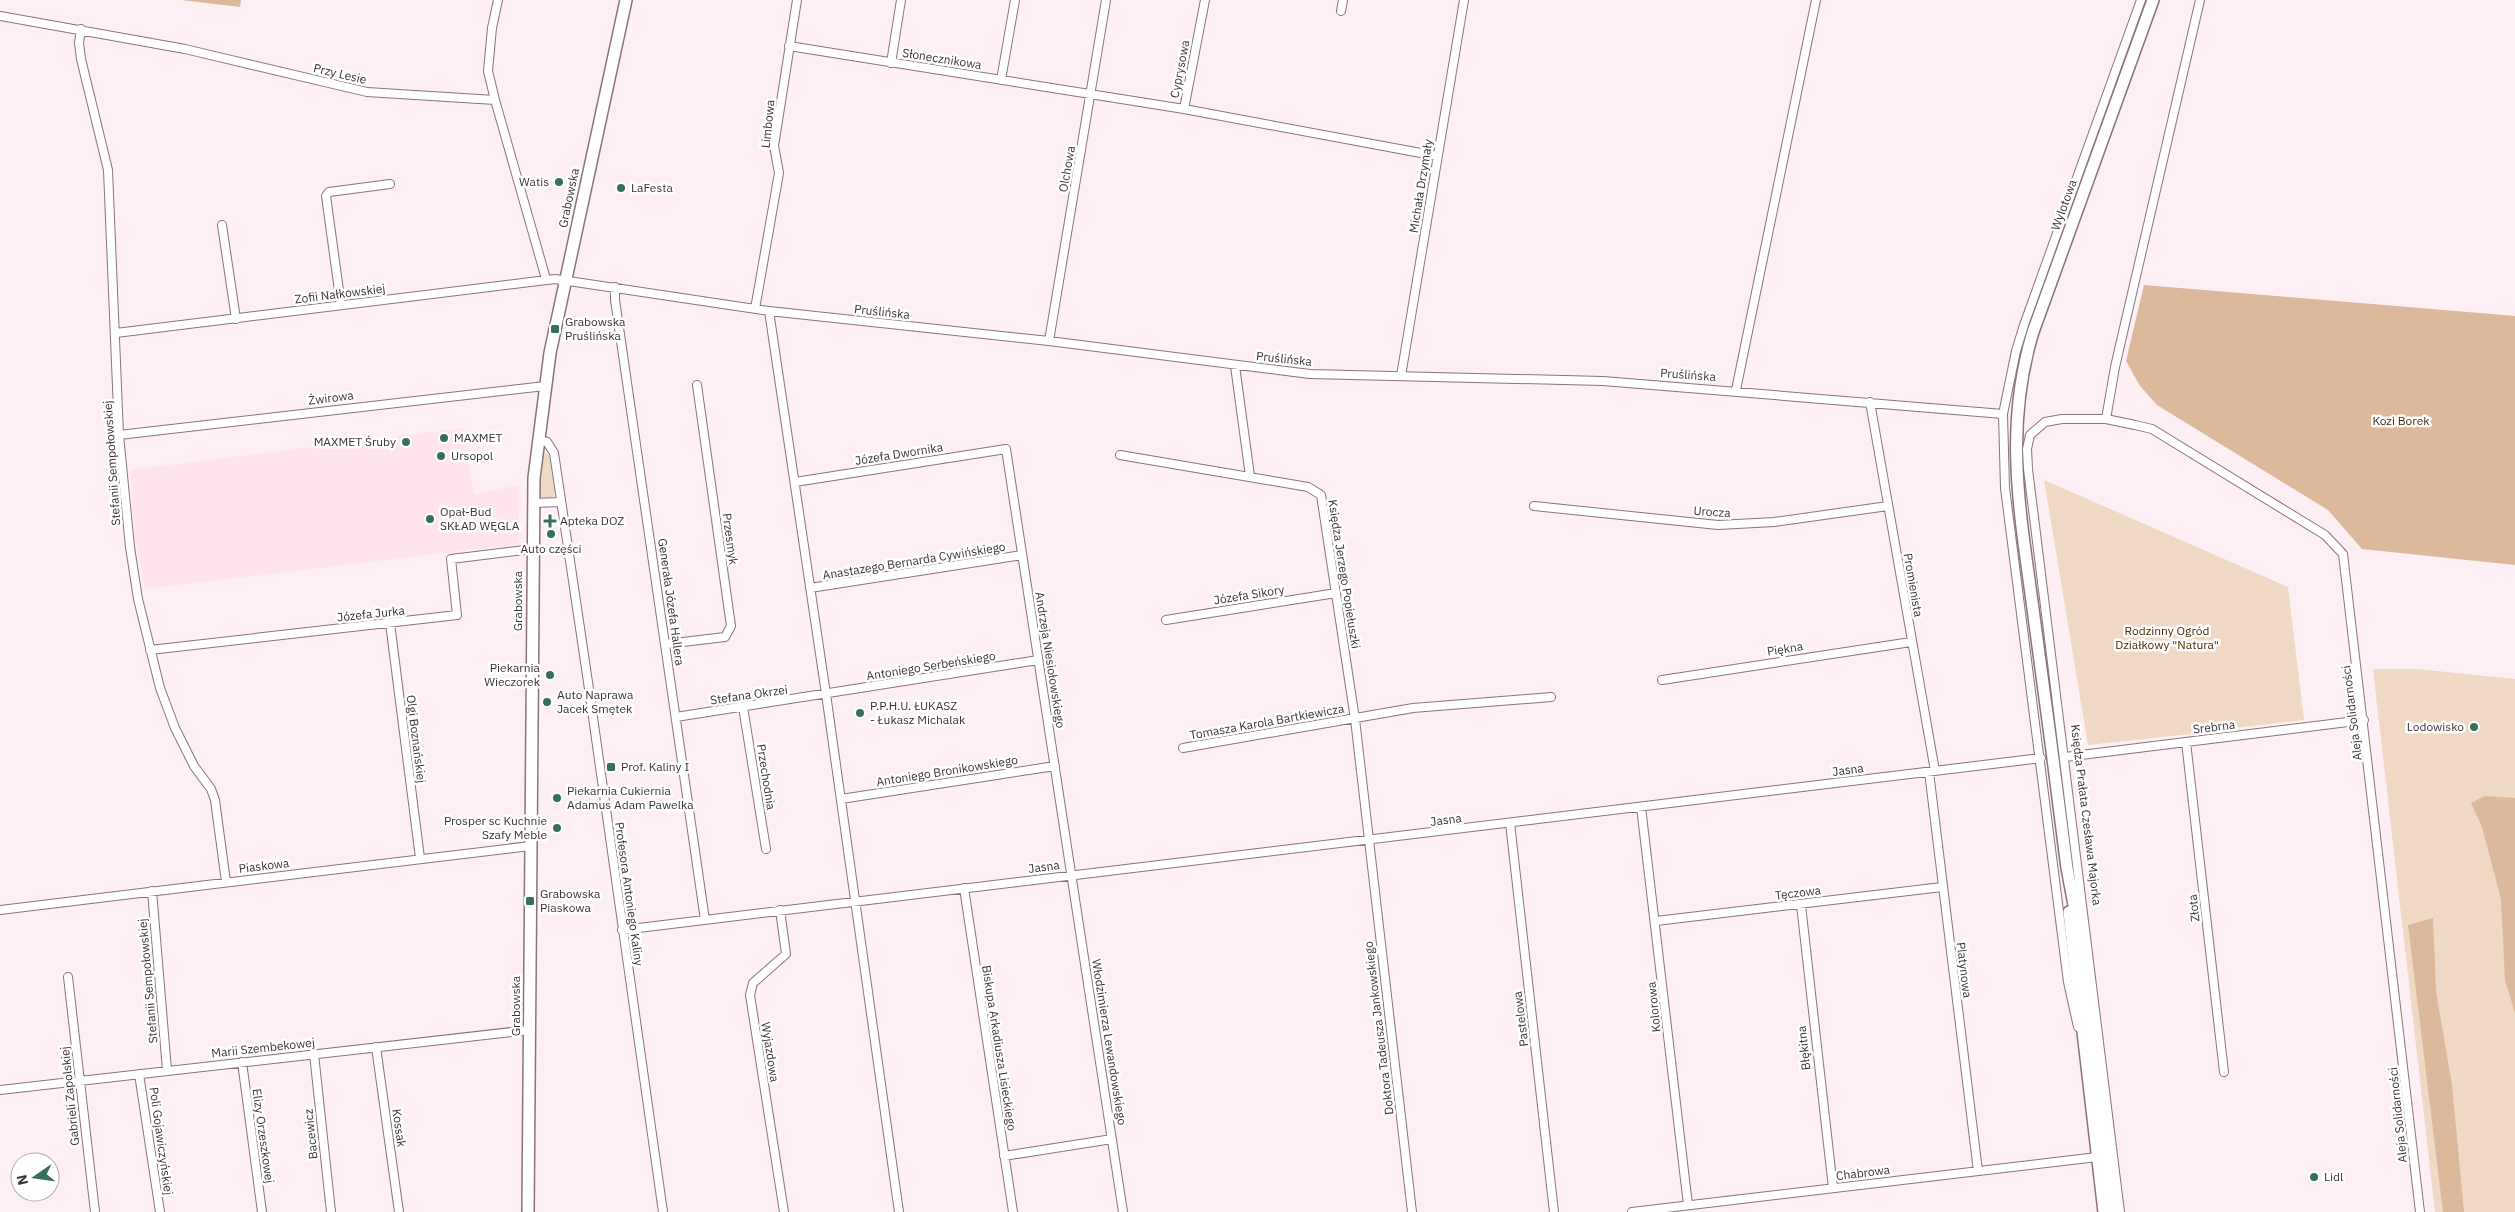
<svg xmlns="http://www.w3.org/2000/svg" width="2515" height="1212" viewBox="0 0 2515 1212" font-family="'IBM Plex Sans',sans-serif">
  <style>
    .built { fill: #ffe4ee }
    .green { fill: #efd9c5 }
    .forest { fill: #dcb99b }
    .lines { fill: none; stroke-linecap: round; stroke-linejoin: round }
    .street-casing { stroke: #89737b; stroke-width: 10 }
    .secondary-casing { stroke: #89737b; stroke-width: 14 }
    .street { stroke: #fff; stroke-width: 8 }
    .secondary { stroke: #fff; stroke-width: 11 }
    .poi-dot { fill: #367059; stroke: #fff; stroke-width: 2 }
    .labels { text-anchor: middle; stroke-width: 5; stroke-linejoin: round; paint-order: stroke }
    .street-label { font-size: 12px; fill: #3b3235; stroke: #fff }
    .poi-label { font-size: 12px; fill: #3b3235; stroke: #fff; text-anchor: start }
    .park-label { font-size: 12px; fill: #4c2a04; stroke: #fff }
  </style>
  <rect width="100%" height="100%" fill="#feeff4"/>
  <!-- built -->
  <path class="built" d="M463 428 474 494 519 485V544L145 589 135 540 130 470Z"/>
  <!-- green -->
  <path class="green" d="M544 452 549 455 555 494 552 497 542 498 539 495 542 455Z
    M2044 480 2288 587 2304 720 2201 732 2200 729 2192 730 2191 734 2088 745Z
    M2373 669H2417L2515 679V1212H2435Z"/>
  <!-- forest -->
  <path class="forest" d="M181 0H241L240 7Z
    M2144 285 2515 316V565L2362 549 2328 510 2157 405 2140 386 2126 361Z
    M2485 796 2515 798V1013L2505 980 2501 899 2482 827 2471 803Z
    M2433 918 2436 991 2452 1085 2464 1212H2443L2408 925Z"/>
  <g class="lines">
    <!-- street casing -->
    <g class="street-casing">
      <path id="street" d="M1341 11 1343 0
        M0 16 185 49 367 92 495 100 546 279
        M81 29 79 43 81 59 108 170 119 435 130 547 138 599 160 688 175 728 194 766 211 789 215 800 226 882
        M789 46 1184 109 1205 0
        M891 63 901 0
        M1001 80 1015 0
        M495 100 488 71 492 28 498 0
        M1184 109 1437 156
        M222 225 236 319
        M615 287V300L705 920
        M341 305 326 196 329 192 390 184
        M755 309 779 173 774 146 797 0
        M769 311 826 694 899 1212
        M116 333 555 279 769 311 1049 341 1310 374 1603 381 2003 414
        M1049 341 1106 0
        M1235 366 1250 476
        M1401 376 1464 0
        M1736 390 1816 0
        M1870 402 1935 771
        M2106 419 2115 367 2200 0
        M119 435 545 386
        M538 440 547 442 554 453 588 682 663 1212
        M1120 455 1308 487 1321 495 1355 719 1412 1212
        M795 482 1006 449 1123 1212
        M533 503 561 502
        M1534 506 1718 525 1774 522 1888 506
        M810 588 1022 555
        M1166 620 1336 593
        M390 623 420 858
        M666 644 725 637 731 626 697 385
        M150 650 457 615 451 559 532 549
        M1662 680 1911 642
        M743 707 766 849
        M676 717 1038 660
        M2186 742 2224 1072
        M1183 748 1413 708 1551 697
        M2065 757 2364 720
        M1929 772 1978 1171
        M841 799 1055 766
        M1641 807 1688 1205
        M1510 823 1554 1212
        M964 888 1013 1212
        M152 891 167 1070
        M1801 905 1833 1188
        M0 910 530 846
        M780 910 786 954 753 983 750 995 784 1212
        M1656 921 1942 887
        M622 930 2041 758
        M68 977 95 1212
        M2078 1027 2068 982 2005 488 2003 414 2016 351 2024 325 2141 0
        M376 1047 399 1212
        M314 1054 331 1212
        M242 1062 262 1212
        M139 1074 160 1212
        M0 1090 529 1030
        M1004 1156 1112 1139
        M1632 1212 2097 1157
        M2120 1212 2028 469 2027 449 2030 435 2045 422 2062 419H2106L2135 425 2152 429 2325 535 2343 554 2420 1212"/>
    </g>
    <!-- secondary casing -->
    <g class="secondary-casing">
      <path id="secondary" d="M2069 912 2104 1212
        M528 1212 534 478 550 353 626 0
        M2112 1212 2078 926 2067 868C2057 787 2046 705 2035 624 2022 522 2002 433 2033 332L2153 0"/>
    </g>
    <!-- street -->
    <use href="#street" class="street"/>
    <!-- secondary -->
    <use href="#secondary" class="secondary"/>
  </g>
  <!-- markers -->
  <g class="poi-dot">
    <circle cx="559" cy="182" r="5"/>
    <circle cx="621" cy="188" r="5"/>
    <rect x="550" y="324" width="10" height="10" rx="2.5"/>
    <circle cx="444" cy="438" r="5"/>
    <circle cx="406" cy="442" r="5"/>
    <circle cx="441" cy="456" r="5"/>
    <circle cx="430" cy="519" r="5"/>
    <path d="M547.5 513.5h5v5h5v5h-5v5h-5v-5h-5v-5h5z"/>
    <circle cx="551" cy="534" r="5"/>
    <circle cx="550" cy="675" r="5"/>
    <circle cx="547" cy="702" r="5"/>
    <circle cx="860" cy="713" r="5"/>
    <circle cx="2474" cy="727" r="5"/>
    <rect x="606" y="762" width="10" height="10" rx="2.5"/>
    <circle cx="557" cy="798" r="5"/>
    <circle cx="557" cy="828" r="5"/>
    <rect x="525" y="896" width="10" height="10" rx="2.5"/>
    <circle cx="2314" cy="1177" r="5"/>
  </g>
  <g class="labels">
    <!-- street labels -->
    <g class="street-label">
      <text transform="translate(942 59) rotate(9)" y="4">Słonecznikowa</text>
      <text transform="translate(1180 69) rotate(-79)" y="4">Cyprysowa</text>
      <text transform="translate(340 74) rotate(13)" y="4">Przy Lesie</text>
      <text transform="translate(768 124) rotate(-84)" y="4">Limbowa</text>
      <text transform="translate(1067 169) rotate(-80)" y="4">Olchowa</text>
      <text transform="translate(1421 186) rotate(-81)" y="4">Michała Drzymały</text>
      <text transform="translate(569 198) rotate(-78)" y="4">Grabowska</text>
      <text transform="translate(2064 205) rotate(-70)" y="4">Wylotowa</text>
      <text transform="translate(340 294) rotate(-7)" y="4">Zofii Nałkowskiej</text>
      <text transform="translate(882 312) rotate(6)" y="4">Pruślińska</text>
      <text transform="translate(1284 359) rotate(6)" y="4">Pruślińska</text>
      <text transform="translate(1688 375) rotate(4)" y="4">Pruślińska</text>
      <text transform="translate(331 398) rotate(-7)" y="4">Żwirowa</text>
      <text transform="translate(899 454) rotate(-9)" y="4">Józefa Dwornika</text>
      <text transform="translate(112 463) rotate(-94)" y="4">Stefanii Sempołowskiej</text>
      <text transform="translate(1712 512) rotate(4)" y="4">Urocza</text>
      <text transform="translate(730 539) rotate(82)" y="4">Przesmyk</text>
      <text transform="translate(914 561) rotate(-9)" y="4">Anastazego Bernarda Cywińskiego</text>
      <text transform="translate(1344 574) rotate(81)" y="4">Księdza Jerzego Popiełuszki</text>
      <text transform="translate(1913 585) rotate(80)" y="4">Promienista</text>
      <text transform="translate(1249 595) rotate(-9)" y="4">Józefa Sikory</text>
      <text transform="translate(518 601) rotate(-90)" y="4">Grabowska</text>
      <text transform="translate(671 602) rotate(82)" y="4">Generała Józefa Hallera</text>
      <text transform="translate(371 614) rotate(-6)" y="4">Józefa Jurka</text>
      <text transform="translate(1785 649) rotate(-9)" y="4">Piękna</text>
      <text transform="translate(1050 660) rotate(81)" y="4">Andrzeja Niesiołowskiego</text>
      <text transform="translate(931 666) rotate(-9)" y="4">Antoniego Serbeńskiego</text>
      <text transform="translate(749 695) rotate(-8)" y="4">Stefana Okrzei</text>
      <text transform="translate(2352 713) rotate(-97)" y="4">Aleja Solidarności</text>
      <text transform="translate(1267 722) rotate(-10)" y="4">Tomasza Karola Bartkiewicza</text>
      <text transform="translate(2214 727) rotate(-7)" y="4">Srebrna</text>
      <text transform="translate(416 739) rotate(83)" y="4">Olgi Boznańskiej</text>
      <text transform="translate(1848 770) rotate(-7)" y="4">Jasna</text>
      <text transform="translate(947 771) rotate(-9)" y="4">Antoniego Bronikowskiego</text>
      <text transform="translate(766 777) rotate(81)" y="4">Przechodnia</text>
      <text transform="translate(2086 815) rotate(83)" y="4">Księdza Prałata Czesława Majorka</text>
      <text transform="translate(1446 820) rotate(-7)" y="4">Jasna</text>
      <text transform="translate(264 866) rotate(-7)" y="4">Piaskowa</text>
      <text transform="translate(1044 867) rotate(-7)" y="4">Jasna</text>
      <text transform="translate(1798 893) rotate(-7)" y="4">Tęczowa</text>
      <text transform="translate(629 894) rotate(82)" y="4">Profesora Antoniego Kaliny</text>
      <text transform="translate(2194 908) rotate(-96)" y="4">Złota</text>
      <text transform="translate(1964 970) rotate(83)" y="4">Platynowa</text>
      <text transform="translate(148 981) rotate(-95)" y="4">Stefanii Sempołowskiej</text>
      <text transform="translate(516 1006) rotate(-90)" y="4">Grabowska</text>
      <text transform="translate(1654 1007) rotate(-96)" y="4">Kolorowa</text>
      <text transform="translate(1521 1019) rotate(-97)" y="4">Pastelowa</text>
      <text transform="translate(1379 1028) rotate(-97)" y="4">Doktora Tadeusza Jankowskiego</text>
      <text transform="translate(1109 1042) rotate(81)" y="4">Włodzimierza Lewandowskiego</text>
      <text transform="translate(263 1048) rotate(-6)" y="4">Marii Szembekowej</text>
      <text transform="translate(999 1048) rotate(81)" y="4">Biskupa Arkadiusza Lisieckiego</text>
      <text transform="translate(1804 1048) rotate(-96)" y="4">Błękitna</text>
      <text transform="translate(770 1052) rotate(81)" y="4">Wyjazdowa</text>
      <text transform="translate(70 1096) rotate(-96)" y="4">Gabrieli Zapolskiej</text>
      <text transform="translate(2398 1115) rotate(-96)" y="4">Aleja Solidarności</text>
      <text transform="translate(399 1128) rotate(82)" y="4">Kossak</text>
      <text transform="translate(311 1134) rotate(-96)" y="4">Bacewicz</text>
      <text transform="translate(263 1136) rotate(82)" y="4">Elizy Orzeszkowej</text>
      <text transform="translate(161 1141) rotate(82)" y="4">Poli Gojawiczyńskiej</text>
      <text transform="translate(1863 1173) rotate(-7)" y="4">Chabrowa</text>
    </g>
    <!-- poi labels -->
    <g class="poi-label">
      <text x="549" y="186" text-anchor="end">Watis</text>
      <text x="631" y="192">LaFesta</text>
      <text x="565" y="326">Grabowska<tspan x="565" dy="14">Pruślińska</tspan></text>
      <text x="454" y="442">MAXMET</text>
      <text x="396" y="446" text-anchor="end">MAXMET Śruby</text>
      <text x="451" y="460">Ursopol</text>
      <text x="440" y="516">Opał-Bud<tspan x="440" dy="14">SKŁAD WĘGLA</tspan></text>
      <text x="560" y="525">Apteka DOZ</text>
      <text x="551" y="553" text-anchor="middle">Auto części</text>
      <text x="540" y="672" text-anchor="end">Piekarnia<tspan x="540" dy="14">Wieczorek</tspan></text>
      <text x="557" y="699">Auto Naprawa<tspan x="557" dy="14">Jacek Smętek</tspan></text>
      <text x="870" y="710">P.P.H.U. ŁUKASZ<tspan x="870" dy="14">- Łukasz Michalak</tspan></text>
      <text x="2464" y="731" text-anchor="end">Lodowisko</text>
      <text x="621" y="771">Prof. Kaliny I</text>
      <text x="567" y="795">Piekarnia Cukiernia<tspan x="567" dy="14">Adamus Adam Pawelka</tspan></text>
      <text x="547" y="825" text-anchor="end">Prosper sc Kuchnie<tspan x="547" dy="14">Szafy Meble</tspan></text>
      <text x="540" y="898">Grabowska<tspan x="540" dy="14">Piaskowa</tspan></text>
      <text x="2324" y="1181">Lidl</text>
    </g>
    <!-- park labels -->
    <g class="park-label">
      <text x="2401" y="425">Kozi Borek</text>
      <text x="2167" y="635">Rodzinny Ogród<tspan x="2167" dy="14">Działkowy "Natura"</tspan></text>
    </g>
  </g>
  <!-- north arrow -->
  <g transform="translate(35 1177) rotate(257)"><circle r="24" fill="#ffffff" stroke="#b1adae"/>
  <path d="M0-4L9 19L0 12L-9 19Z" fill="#367059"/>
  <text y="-8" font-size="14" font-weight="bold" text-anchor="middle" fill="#3b3235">N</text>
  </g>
</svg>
